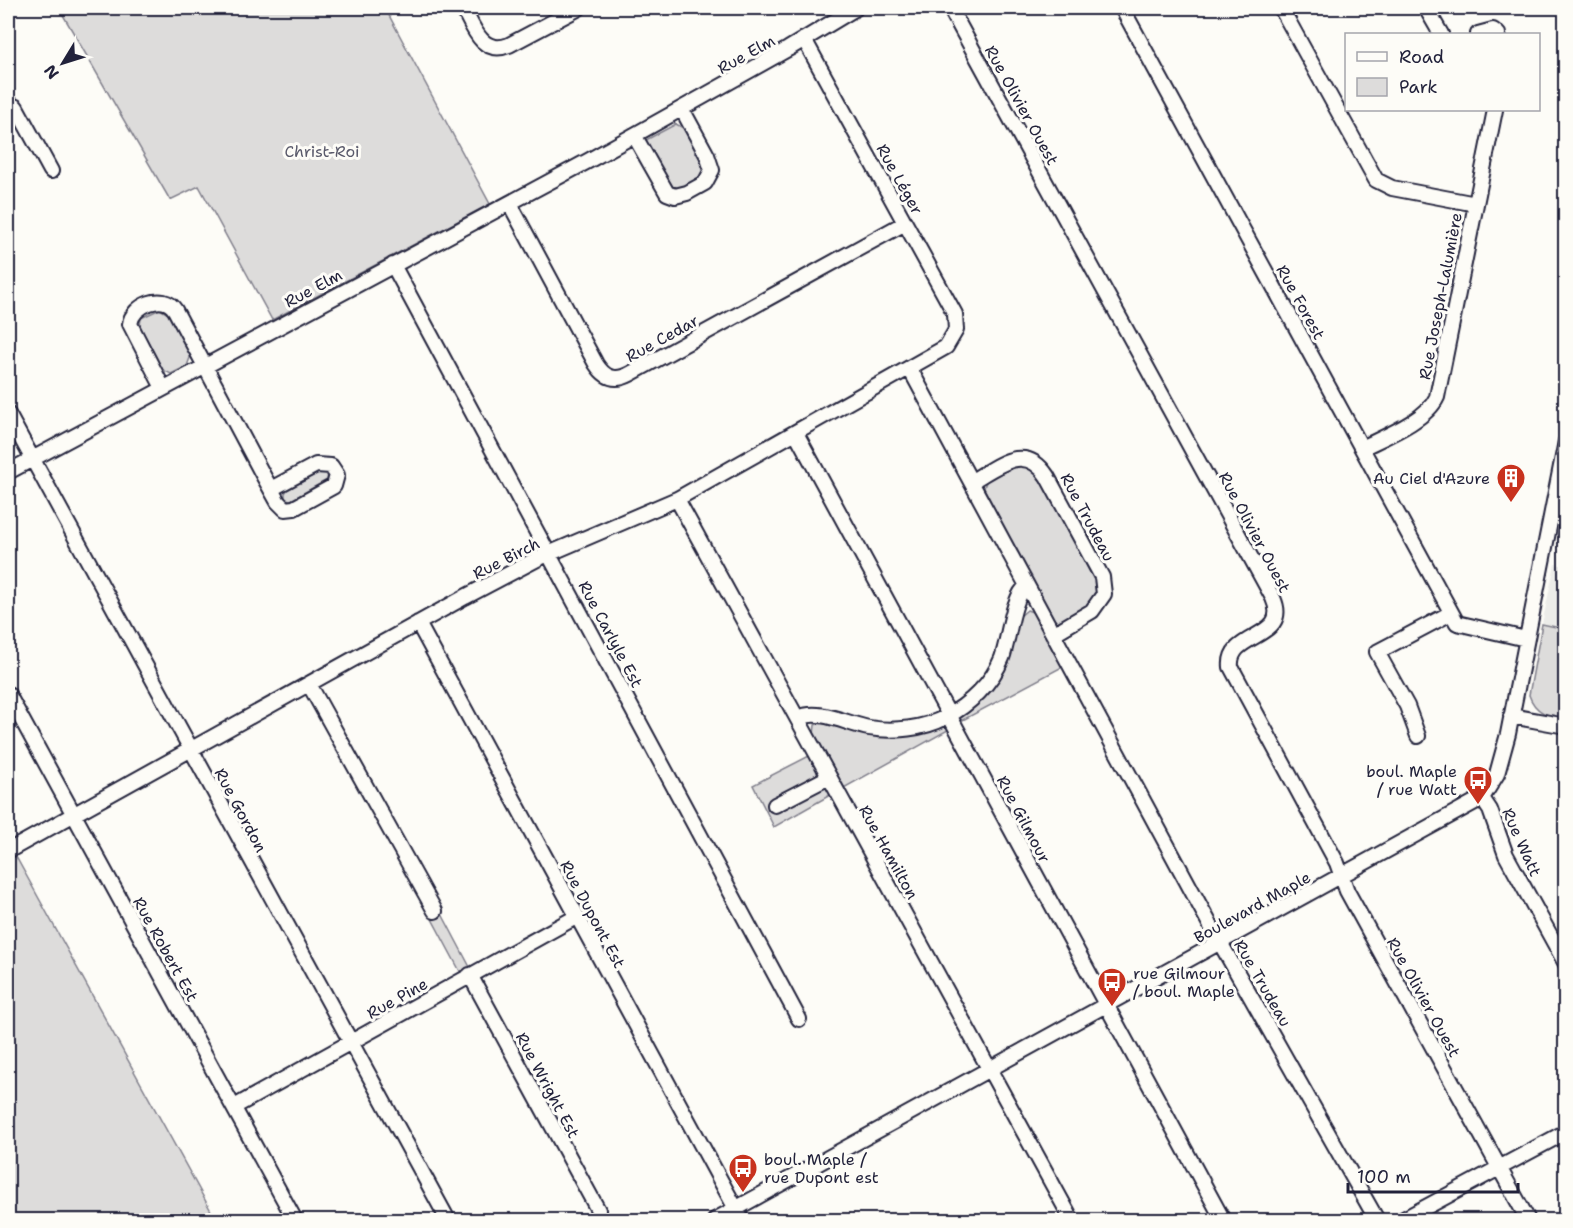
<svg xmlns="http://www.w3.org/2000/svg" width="1573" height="1228" viewBox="0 0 1573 1228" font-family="'Shantell Sans',sans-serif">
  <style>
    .built { fill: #ecece9 }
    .green { fill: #dddcdb; stroke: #807f8b; stroke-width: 1.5 }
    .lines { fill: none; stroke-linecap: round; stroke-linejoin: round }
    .minor-casing { stroke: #22223b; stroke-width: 18 }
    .minor { stroke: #fdfcf7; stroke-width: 14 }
    .labels { text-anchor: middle; stroke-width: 6; stroke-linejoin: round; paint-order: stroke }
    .street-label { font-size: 16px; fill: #22223b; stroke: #fdfcf7 }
    .park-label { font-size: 16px; fill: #5a5a6b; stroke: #fdfcf7 }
    .poi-label { font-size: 16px; fill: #22223b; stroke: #fdfcf7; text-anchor: end }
  </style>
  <rect width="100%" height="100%" fill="#fdfcf7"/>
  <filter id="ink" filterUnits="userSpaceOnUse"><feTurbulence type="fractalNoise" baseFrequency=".0167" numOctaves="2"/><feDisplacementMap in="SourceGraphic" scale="12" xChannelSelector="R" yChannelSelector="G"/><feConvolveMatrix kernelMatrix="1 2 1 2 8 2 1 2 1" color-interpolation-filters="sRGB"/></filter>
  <g filter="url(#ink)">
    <!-- built -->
    <path class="built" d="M1555 564 1565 566V629L1542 624Z"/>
    <!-- green -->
    <path class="green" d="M59 8H385L490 204 272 320 199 186 170 200Z
      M676 124 685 129 705 169C698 182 686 192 670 187L646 145V140Z
      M160 309 168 314 191 355 187 366 171 374 163 370 140 326 141 318Z
      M1029 464 1040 475 1098 588C1096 606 1074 617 1058 622L1049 616 984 488C987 470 1014 466 1029 464Z
      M320 472H328L327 480 291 500 285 499V493L287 490Z
      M1027 610 1035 613 1064 666 959 722 957 718 969 706 1019 617Z
      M1542 624 1565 629V720C1549 716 1535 713 1529 695Z
      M824 721 946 726 948 730 842 789 814 735 815 725Z
      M811 755 817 768V777L832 794 774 827 753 785Z
      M15 855 216 1220H8V859Z
      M441 912 471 969 462 975 431 917Z"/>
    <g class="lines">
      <!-- minor casing -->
      <g class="minor-casing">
        <path id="minor" d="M463 8C473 27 482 56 509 45L579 8
          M950 8 1273 598C1292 640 1227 631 1231 667L1337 863 1347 891 1528 1220
          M1122 8 1457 623 1526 639
          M1281 8 1376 180 1392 188 1476 204
          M1426 8 1441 34
          M1478 34 1493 30 1498 34
          M8 103 16 107 51 171
          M634 135 667 193 675 196 687 193 705 183 712 170 707 155 682 109
          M510 204 596 364C605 378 615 382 630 374L905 223
          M393 265 799 1019
          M910 369 1213 930 1377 1220
          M163 388 130 324C132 305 164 292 175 310L264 477 278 502 285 509 294 508 334 486 337 475 331 466 316 465 271 489
          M8 414 448 1220
          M796 433 1223 1220
          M1362 448C1384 437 1427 420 1437 397L1495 110
          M8 472 588 161 788 49 856 8
          M972 481C998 466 1025 442 1047 476L1102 577 1104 594 1092 611 1053 634
          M677 499 1072 1220
          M418 623 742 1220
          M309 684 435 911
          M8 694 295 1220
          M1511 716 1566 726
          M798 718C819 708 847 724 869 728 893 732 924 729 946 717 969 705 992 683 1002 658 1009 640 1012 596 1027 586
          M1418 736 1407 706 1377 652 1451 613
          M1482 798 1490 810 1506 855 1566 964
          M775 805 829 777
          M8 851 465 597 539 558 677 499 946 347 956 330 955 314 804 39
          M470 975 598 1210
          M234 1107 576 917
          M715 1220 1482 798 1497 774 1508 734 1566 441
          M1402 1220 1566 1132"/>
      </g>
      <!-- minor -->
      <use href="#minor" class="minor"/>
    </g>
  </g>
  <!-- icons -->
  <defs>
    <g id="building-pin" transform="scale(1.5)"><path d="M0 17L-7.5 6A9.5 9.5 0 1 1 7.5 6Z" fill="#c8321e" stroke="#fdfcf7"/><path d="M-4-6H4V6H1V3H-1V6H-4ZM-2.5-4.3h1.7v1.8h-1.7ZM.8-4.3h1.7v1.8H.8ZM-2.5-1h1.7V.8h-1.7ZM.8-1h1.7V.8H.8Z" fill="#fff"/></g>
    <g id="bus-pin" transform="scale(1.5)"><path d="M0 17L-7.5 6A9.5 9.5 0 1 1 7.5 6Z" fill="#c8321e" stroke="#fdfcf7"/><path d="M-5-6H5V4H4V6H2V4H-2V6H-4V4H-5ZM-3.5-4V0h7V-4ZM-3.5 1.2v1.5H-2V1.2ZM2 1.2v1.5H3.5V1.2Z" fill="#fff"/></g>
  </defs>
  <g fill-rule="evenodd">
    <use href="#building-pin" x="1511" y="478"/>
    <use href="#bus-pin" x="1478" y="780"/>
    <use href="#bus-pin" x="1112" y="982"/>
    <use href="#bus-pin" x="743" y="1168"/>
  </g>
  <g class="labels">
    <!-- street labels -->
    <g class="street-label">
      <text transform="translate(746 54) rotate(-29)" y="6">Rue Elm</text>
      <text transform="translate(1022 105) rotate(61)" y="6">Rue Olivier Ouest</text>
      <text transform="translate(900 179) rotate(61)" y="6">Rue Léger</text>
      <text transform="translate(313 288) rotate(-28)" y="6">Rue Elm</text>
      <text transform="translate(1440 296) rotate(-79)" y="6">Rue Joseph-Lalumière</text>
      <text transform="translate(1301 302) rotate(61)" y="6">Rue Forest</text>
      <text transform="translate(662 338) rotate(-29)" y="6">Rue Cedar</text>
      <text transform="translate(1088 517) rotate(62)" y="6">Rue Trudeau</text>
      <text transform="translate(1255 532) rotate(62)" y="6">Rue Olivier Ouest</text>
      <text transform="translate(506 558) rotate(-27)" y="6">Rue Birch</text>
      <text transform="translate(611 634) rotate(62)" y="6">Rue Carlyle Est</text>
      <text transform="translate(241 810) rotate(62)" y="6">Rue Gordon</text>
      <text transform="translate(1024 819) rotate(62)" y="6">Rue Gilmour</text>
      <text transform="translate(1522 842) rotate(66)" y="6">Rue Watt</text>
      <text transform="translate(889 852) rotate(61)" y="6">Rue Hamilton</text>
      <text transform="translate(1252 907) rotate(-29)" y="6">Boulevard Maple</text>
      <text transform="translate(593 914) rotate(62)" y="6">Rue Dupont Est</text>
      <text transform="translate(166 949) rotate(61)" y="6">Rue Robert Est</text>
      <text transform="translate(1263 983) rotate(60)" y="6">Rue Trudeau</text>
      <text transform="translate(1424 997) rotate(61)" y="6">Rue Olivier Ouest</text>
      <text transform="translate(397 998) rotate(-29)" y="6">Rue Pine</text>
      <text transform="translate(548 1085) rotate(62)" y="6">Rue Wright Est</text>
    </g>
    <!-- park labels -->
    <g class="park-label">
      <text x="322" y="157">Christ-Roi</text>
    </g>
    <!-- poi labels -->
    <g class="poi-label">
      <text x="1490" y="484">Au Ciel d'Azure</text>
      <text x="1457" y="777">boul. Maple<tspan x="1457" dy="18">/ rue Watt</tspan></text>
      <text x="1133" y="979" text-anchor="start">rue Gilmour<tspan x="1133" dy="18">/ boul. Maple</tspan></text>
      <text x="764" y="1165" text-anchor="start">boul. Maple /<tspan x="764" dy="18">rue Dupont est</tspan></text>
    </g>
  </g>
  <!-- margin -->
  <rect width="1573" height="1228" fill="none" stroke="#fdfcf7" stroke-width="30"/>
  <rect x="15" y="15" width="1543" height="1198" fill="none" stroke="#22223b" stroke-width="2" filter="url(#ink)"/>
  <!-- legend -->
  <rect x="1345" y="33" width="195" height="78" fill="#fdfcf7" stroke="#a5a5ac" stroke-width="1.5"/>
  <rect x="1357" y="52" width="30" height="9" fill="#fdfcf7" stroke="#a5a5ac" stroke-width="1.5"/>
  <text x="1399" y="63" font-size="18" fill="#22223b">Road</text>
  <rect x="1357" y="78" width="30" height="18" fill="#dddcdb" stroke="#a5a5ac" stroke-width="1.5"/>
  <text x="1399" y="93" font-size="18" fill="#22223b">Park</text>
  <!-- north arrow -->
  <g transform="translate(63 63) rotate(232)" stroke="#fdfcf7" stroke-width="4.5" paint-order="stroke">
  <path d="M0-4.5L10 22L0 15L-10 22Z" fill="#22223b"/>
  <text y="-9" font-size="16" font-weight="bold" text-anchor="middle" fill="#22223b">N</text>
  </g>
  <!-- scale -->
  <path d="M1348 1183v9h170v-9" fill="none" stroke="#22223b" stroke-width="3"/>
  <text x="1357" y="1183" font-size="18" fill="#22223b" stroke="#fdfcf7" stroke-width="4.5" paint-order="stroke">100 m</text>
</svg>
